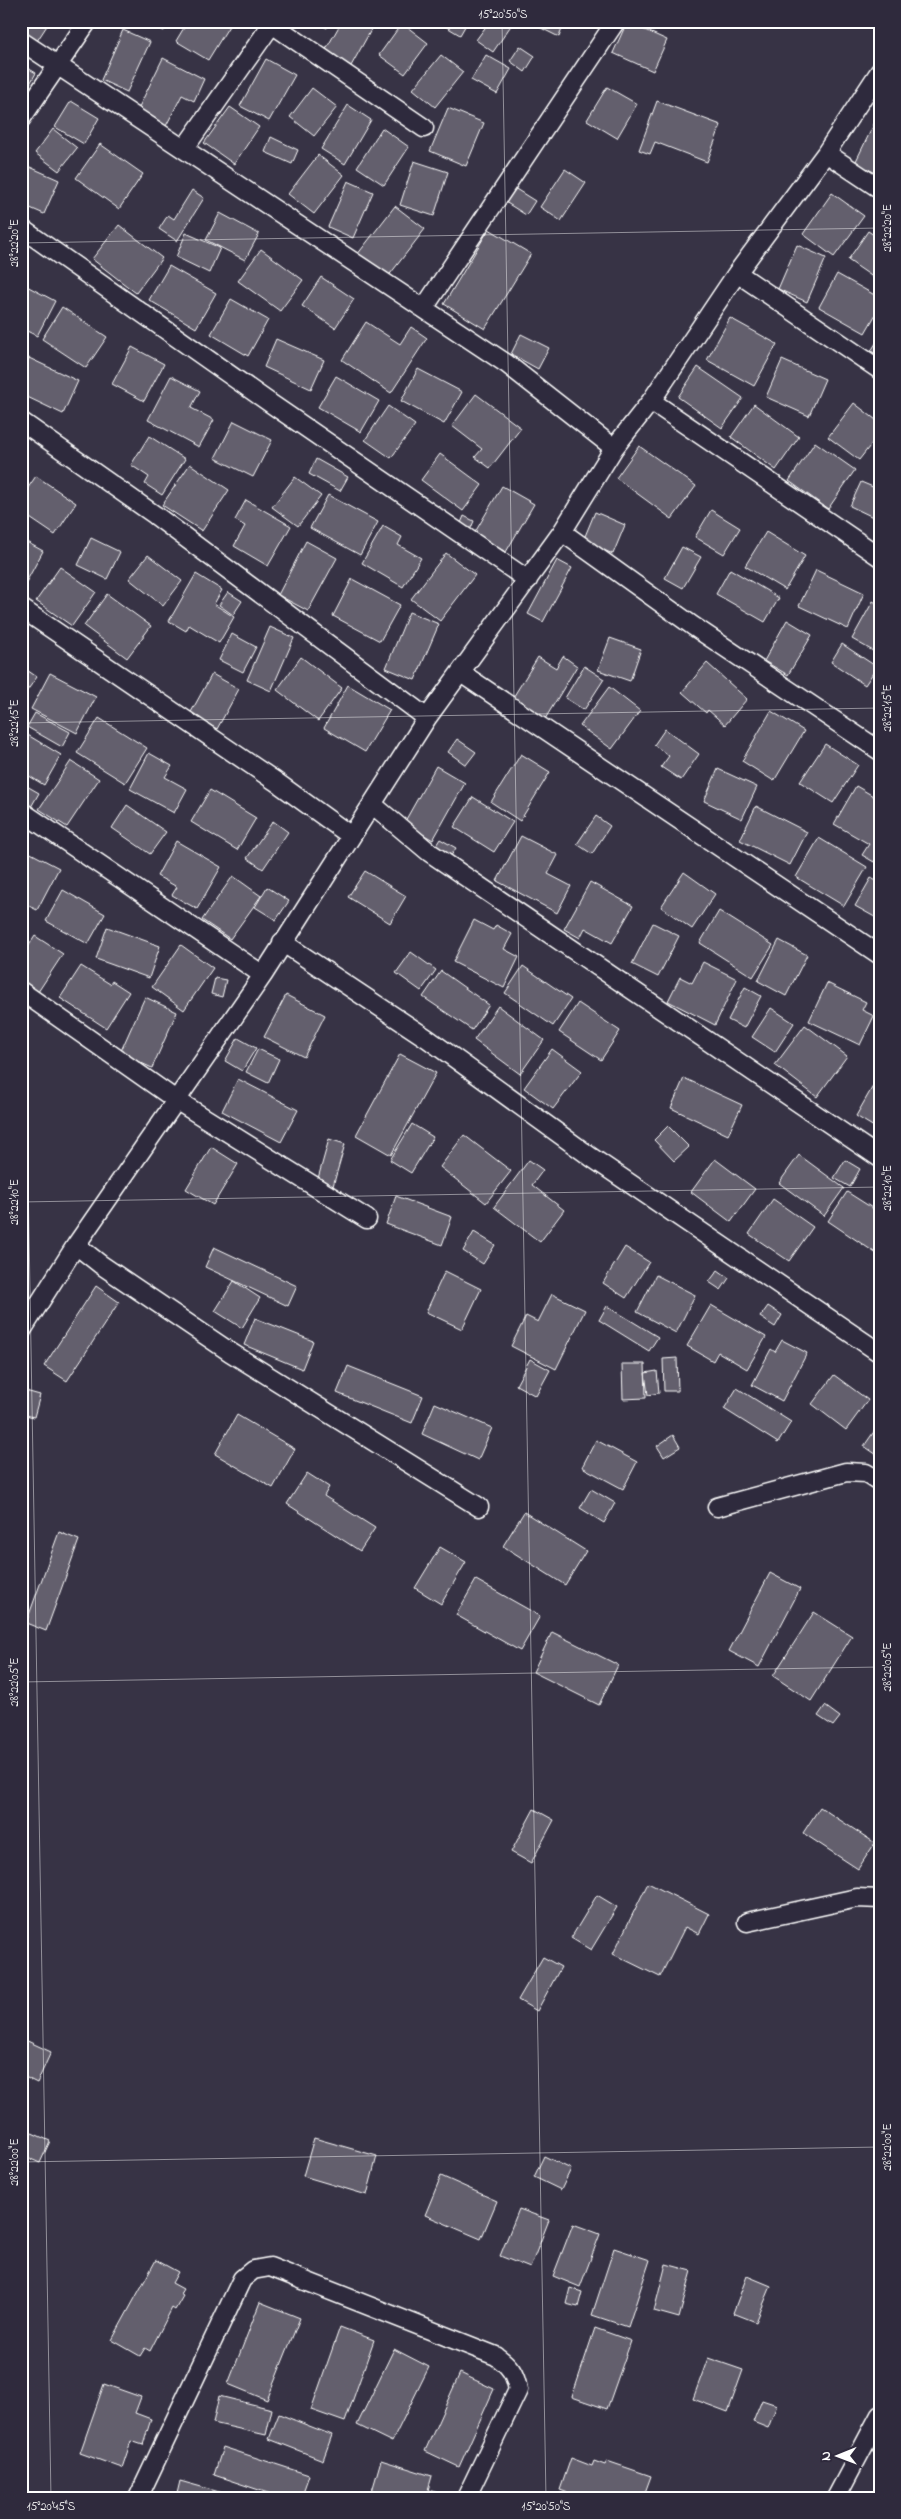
<svg xmlns="http://www.w3.org/2000/svg" width="901" height="2519" viewBox="0 0 901 2519" font-family="'Indie Flower',sans-serif">
  <style>
    .building { fill: #635f6d; stroke: #fff }
    .lines { fill: none; stroke-linecap: round; stroke-linejoin: round }
    .minor-casing { stroke: #fff; stroke-width: 21 }
    .minor { stroke: #2f2a3d; stroke-width: 18 }
    .ticks { fill: none; stroke: #fff; stroke-width: 1; stroke-opacity: 0.45 }
    .neatline { fill: none; stroke: #fff; stroke-width: 2 }
    .ticks-label { font-size: 12px; text-anchor: middle; fill: #fff }
  </style>
  <rect width="100%" height="100%" fill="#373345"/>
  <filter id="ink" filterUnits="userSpaceOnUse"><feTurbulence type="fractalNoise" baseFrequency=".02" numOctaves="2"/><feDisplacementMap in="SourceGraphic" scale="10" xChannelSelector="R" yChannelSelector="G"/><feConvolveMatrix kernelMatrix="1 2 1 2 8 2 1 2 1" color-interpolation-filters="sRGB"/></filter>
  <g filter="url(#ink)">
    <!-- building -->
    <path class="building" d="M21 21H50L37 41 21 31Z
      M143 21H168L164 31Z
      M188 21H232L208 60 176 41Z
      M313 21H330L327 28Z
      M342 21H376L351 66 325 51Z
      M448 21H468L460 35 445 26Z
      M490 21H514L493 52 476 40Z
      M527 21H565L559 37Z
      M627 22 667 40 653 71 613 53Z
      M402 23 428 43 405 74 379 55Z
      M123 30 150 42 127 92 101 80Z
      M520 46 535 56 525 72 510 61Z
      M441 55 463 72 435 107 413 89Z
      M486 55 511 69 497 94 471 80Z
      M163 58 204 79 194 101 182 95 166 126 137 111Z
      M266 59 295 75 269 121 240 106Z
      M21 64 36 73 27 89 21 86Z
      M607 87 637 104 617 138 587 120Z
      M312 88 337 107 314 136 290 117Z
      M71 101 99 118 84 144 55 127Z
      M657 101 721 125 707 162 655 142 650 154 639 150Z
      M348 105 371 120 345 164 321 149Z
      M230 107 259 127 234 164 204 143Z
      M448 108 484 123 466 166 430 151Z
      M877 118 880 119V175L855 163Z
      M382 128 409 147 384 185 357 167Z
      M53 129 77 148 59 171 35 153Z
      M271 137 298 150 292 164 265 152Z
      M100 144 143 174 119 209 76 178Z
      M318 155 344 175 314 214 288 194Z
      M414 161 448 172 434 216 400 205Z
      M21 163 59 180 44 214 21 204Z
      M565 169 586 183 561 221 540 207Z
      M348 181 373 192 353 238 328 227Z
      M511 186 535 201 526 215 502 200Z
      M192 190 204 198 177 241 159 229 168 215 174 219Z
      M832 193 864 216 834 257 803 234Z
      M395 206 425 229 387 278 357 255Z
      M220 213 259 234 245 260 206 240Z
      M119 225 162 258 136 293 92 259Z
      M489 229 531 254 485 329 444 304Z
      M868 231 880 239V282L848 260Z
      M186 233 220 248 209 273 176 257Z
      M797 245 826 258 807 302 778 289Z
      M261 249 303 280 280 311 238 281Z
      M169 266 216 293 196 328 149 300Z
      M837 274 880 298V307L865 333 819 307Z
      M321 277 354 299 335 328 302 306Z
      M21 283 55 301 37 336 21 328Z
      M231 299 268 320 248 356 211 334Z
      M62 307 107 337 86 368 42 339Z
      M730 318 777 344 754 386 707 360Z
      M366 322 400 344 411 327 427 338 391 393 342 360Z
      M521 334 549 348 538 369 511 354Z
      M880 337V356L871 351Z
      M276 339 324 360 311 389 264 367Z
      M132 347 164 364 144 401 112 384Z
      M29 358 78 381 63 414 21 394V374Z
      M782 360 825 379 809 416 766 397Z
      M698 367 743 398 722 428 678 397Z
      M418 369 462 392 444 424 401 401Z
      M171 376 200 391 191 408 214 420 199 447 148 420Z
      M336 376 379 401 361 432 318 407Z
      M476 394 521 428 490 468 475 457 482 449 452 426Z
      M854 403 880 423V433L859 460 828 437Z
      M754 404 799 437 776 470 731 437Z
      M388 406 415 425 391 458 365 440Z
      M234 421 272 440 253 477 215 458Z
      M149 436 185 459 162 495 145 484 149 477 131 465Z
      M815 442 855 470 828 509 789 481Z
      M639 446 696 486 672 519 616 478Z
      M440 454 482 485 463 511 421 480Z
      M316 459 348 477 340 491 309 474Z
      M190 464 229 490 202 531 162 505Z
      M36 476 76 503 55 535 21 512V498Z
      M295 477 321 496 298 526 272 507Z
      M861 482 880 490V507L875 518 850 506Z
      M502 486 534 504 506 552 474 534Z
      M328 495 378 522 360 555 310 528Z
      M246 500 291 526 268 566 234 546 245 526 235 520Z
      M711 510 740 528 724 554 695 537Z
      M595 512 625 525 613 554 583 541Z
      M464 516 474 521 468 535 458 530Z
      M383 526 402 537 398 545 421 558 403 587 362 563Z
      M766 532 805 556 785 590 745 566Z
      M91 538 120 552 107 579 78 565Z
      M21 539 43 551 24 586 21 585Z
      M306 541 337 558 308 611 278 595Z
      M682 547 701 557 683 588 665 578Z
      M446 553 475 575 440 621 411 599Z
      M148 555 182 581 163 606 129 579Z
      M557 560 572 568 543 622 528 614Z
      M60 567 96 592 72 626 36 601Z
      M730 569 779 598 765 622 716 594Z
      M816 570 864 593 848 629 799 606Z
      M196 574 222 590 214 604 234 617 219 643 189 625 186 631 169 621Z
      M352 579 400 605 380 641 333 616Z
      M228 592 242 601 233 615 219 605Z
      M107 594 151 626 127 658 84 626Z
      M873 601 880 605V655L852 639Z
      M409 612 439 624 415 680 386 668Z
      M787 620 812 635 788 675 764 661Z
      M270 627 294 638 271 691 247 680Z
      M232 634 256 647 243 672 219 660Z
      M610 638 641 649 630 681 598 670Z
      M842 644 877 667 865 685 831 662Z
      M563 656 577 666 545 719 512 699 538 657 556 668Z
      M301 657 342 688 318 721 277 690Z
      M707 663 747 699 725 725 708 710 706 713 682 692Z
      M21 666 37 677 21 699Z
      M584 666 604 679 584 710 565 698Z
      M50 673 96 697 77 733 31 709Z
      M212 674 239 689 217 729 190 714Z
      M348 685 390 710 365 752 324 728Z
      M609 687 640 711 612 749 580 726Z
      M771 711 804 731 774 781 742 761Z
      M35 713 70 732 62 747 27 727Z
      M99 718 147 748 125 783 77 753Z
      M665 729 699 754 681 780 661 767 669 756 654 745Z
      M21 731 61 755 44 785 21 771Z
      M457 739 476 752 466 765 448 752Z
      M825 744 858 765 833 803 800 782Z
      M149 753 172 766 165 777 187 789 174 813 130 789Z
      M521 754 550 772 520 821 491 802Z
      M71 761 99 779 67 827 39 809Z
      M436 766 465 783 433 840 404 823Z
      M718 769 757 787 742 819 704 801Z
      M25 785 39 793 31 807 21 801V792Z
      M856 786 880 800V853L874 862 862 855 869 844 834 824Z
      M210 790 256 818 237 850 191 822Z
      M473 797 513 822 494 852 454 827Z
      M127 805 166 832 150 854 112 828Z
      M756 806 807 832 790 865 740 840Z
      M596 816 610 826 592 854 577 844Z
      M273 821 288 832 263 869 247 858Z
      M521 836 558 855 548 874 571 886 557 913 497 881Z
      M819 838 867 867 844 906 796 877Z
      M440 839 456 848 449 859 433 850Z
      M176 841 221 867 197 909 172 895 177 887 157 876Z
      M21 848 59 868 37 910 21 902Z
      M365 871 406 896 390 923 348 897Z
      M684 872 715 894 692 929 661 907Z
      M233 876 261 896 230 939 202 920Z
      M871 878 880 883V920L855 906Z
      M590 882 633 906 612 943 585 928 580 938 564 929Z
      M267 887 289 901 276 920 255 907Z
      M63 890 105 914 88 944 46 921Z
      M719 911 773 945 753 977 700 943Z
      M21 915 27 919 21 929Z
      M474 920 493 930 496 925 512 934 504 949 519 957 504 988 453 962Z
      M653 923 679 936 658 977 632 964Z
      M107 927 160 946 149 978 96 959Z
      M35 936 63 954 36 995 21 985V958Z
      M779 940 807 955 786 996 758 981Z
      M181 945 213 968 184 1010 152 987Z
      M411 952 436 970 421 991 396 973Z
      M703 962 737 979 715 1025 668 1001 680 977 692 983Z
      M81 966 110 984 112 981 129 992 106 1028 60 998Z
      M523 966 571 999 553 1026 505 993Z
      M441 971 489 1005 472 1030 423 997Z
      M215 978 226 980 222 997 211 994Z
      M827 983 866 1002 862 1010 874 1016 860 1045 809 1021Z
      M745 987 761 996 744 1028 728 1020Z
      M286 995 325 1015 304 1057 264 1037Z
      M145 997 177 1012 152 1068 120 1053Z
      M578 1003 620 1031 601 1060 559 1032Z
      M498 1006 544 1040 520 1074 474 1040Z
      M771 1008 794 1023 775 1052 752 1037Z
      M805 1025 847 1056 817 1097 775 1065Z
      M238 1038 256 1048 242 1071 225 1061Z
      M258 1049 279 1059 268 1083 246 1072Z
      M552 1049 582 1071 553 1109 524 1088Z
      M400 1054 436 1073 391 1155 356 1135Z
      M684 1078 742 1105 728 1135 671 1108Z
      M238 1079 298 1110 281 1142 222 1111Z
      M876 1081 880 1084 879 1130 856 1116Z
      M412 1124 433 1137 411 1173 390 1160Z
      M668 1126 689 1147 674 1161 654 1140Z
      M464 1135 511 1171 486 1203 440 1167Z
      M329 1139 345 1144 333 1186 317 1182Z
      M211 1147 238 1164 213 1205 186 1189Z
      M799 1155 844 1188 824 1216 779 1183Z
      M715 1159 755 1189 731 1222 691 1192Z
      M529 1160 543 1170 532 1185 564 1210 540 1242 494 1207Z
      M845 1160 860 1169 850 1187 834 1178Z
      M847 1192 880 1213V1256L828 1221Z
      M396 1196 452 1217 442 1245 386 1224Z
      M773 1199 813 1227 789 1261 749 1234Z
      M474 1232 495 1245 483 1264 463 1251Z
      M214 1247 297 1286 288 1306 205 1267Z
      M625 1247 649 1262 626 1298 603 1283Z
      M718 1270 729 1278 721 1290 709 1282Z
      M445 1271 481 1289 462 1329 426 1312Z
      M656 1275 695 1295 676 1333 637 1312Z
      M234 1281 260 1298 242 1328 215 1311Z
      M96 1286 119 1302 67 1381 44 1366Z
      M552 1294 585 1310 556 1369 511 1346 526 1316 538 1322Z
      M711 1305 766 1337 747 1369 718 1352 713 1361 687 1346Z
      M607 1306 658 1337 649 1351 599 1320Z
      M768 1306 782 1315 775 1327 760 1317Z
      M255 1318 313 1341 302 1369 244 1345Z
      M782 1340 807 1353 782 1401 752 1385 771 1349 775 1352Z
      M677 1358 678 1391H664L663 1359Z
      M530 1359 550 1370 536 1396 516 1385Z
      M622 1364H645L646 1398 623 1399Z
      M348 1366 423 1396 412 1423 337 1393Z
      M657 1371 659 1393 648 1395 645 1373Z
      M834 1375 868 1400 846 1430 812 1404Z
      M737 1388 791 1422 778 1443 724 1409Z
      M22 1390 40 1395 34 1417 21 1414Z
      M435 1403 492 1428 478 1460 422 1434Z
      M237 1415 295 1449 273 1488 215 1454Z
      M880 1423V1457L864 1446Z
      M673 1435 680 1447 664 1457 657 1446Z
      M596 1440 637 1462 623 1489 582 1467Z
      M307 1473 329 1487 324 1496 375 1528 360 1551 287 1504Z
      M591 1489 615 1503 604 1523 580 1508Z
      M524 1512 586 1551 565 1585 503 1546Z
      M59 1532 79 1540 46 1631 26 1623Z
      M440 1547 466 1562 441 1604 415 1588Z
      M770 1573 800 1589 759 1667 729 1651Z
      M476 1580 540 1616 520 1651 456 1615Z
      M814 1612 852 1636 811 1701 773 1676Z
      M552 1632 618 1665 599 1705 533 1672Z
      M825 1706 840 1717 833 1726 818 1716Z
      M820 1807 875 1843 858 1869 803 1833Z
      M534 1809 554 1820 531 1863 511 1852Z
      M648 1883 709 1914 699 1934 685 1927 660 1977 613 1954Z
      M597 1895 617 1907 591 1950 571 1938Z
      M543 1957 561 1967 537 2011 518 2000Z
      M21 2038 51 2052 37 2083 21 2075Z
      M21 2128 50 2141 40 2163 26 2157 21 2169Z
      M314 2138 377 2156 367 2195 303 2176Z
      M544 2156 571 2169 561 2190 534 2177Z
      M441 2176 497 2201 481 2239 425 2215Z
      M21 2207 27 2210 21 2226Z
      M519 2209 549 2220 530 2268 500 2256Z
      M573 2224 600 2234 580 2287 553 2276Z
      M614 2248 650 2260 628 2327 592 2315Z
      M156 2260 178 2272 172 2283 183 2289 180 2294 183 2296 175 2310 172 2308 150 2351 145 2348 140 2356 112 2340Z
      M666 2264 692 2271 679 2318 654 2311Z
      M747 2276 771 2286 756 2322 733 2313Z
      M570 2288 582 2292 578 2307 566 2304Z
      M260 2302 300 2318 267 2400 228 2384Z
      M340 2327 374 2340 345 2422 311 2410Z
      M595 2328 631 2341 607 2409 572 2397Z
      M394 2349 429 2367 392 2442 357 2425Z
      M708 2358 743 2370 728 2412 693 2399Z
      M460 2373 494 2389 459 2467 425 2451Z
      M104 2384 141 2397 135 2413 151 2419 143 2445 131 2441 122 2468 80 2453Z
      M219 2396 272 2409 266 2435 213 2423Z
      M762 2400 777 2405 768 2428 753 2422Z
      M279 2414 332 2435 323 2460 269 2439Z
      M223 2447 309 2475 301 2498H283L214 2475Z
      M571 2458 592 2466 594 2461 605 2465 607 2461 651 2476 643 2498H582L560 2490Z
      M381 2460 432 2476 428 2490 442 2494 440 2498H370Z
      M180 2481 241 2498H176Z"/>
    <g class="lines">
      <!-- minor casing -->
      <g class="minor-casing">
        <path id="minor" d="M272 24 424 128
          M21 41 507 364 614 448
          M21 119 88 21
          M184 149 274 21
          M826 153 880 189
          M21 228 270 403 528 580
          M737 273 880 370
          M424 308 616 21
          M651 401 880 557
          M21 421 155 515 427 718
          M562 532 693 626 880 751
          M21 608 275 781 351 836
          M461 673 880 955
          M372 804 429 852 880 1158
          M21 811 263 975
          M282 942 428 1039 591 1157 880 1353
          M21 991 176 1100 367 1219
          M76 1245 100 1264 230 1352 479 1507
          M21 1332 76 1245 263 975 427 718 562 532 614 448 651 401 737 273 826 153 880 71
          M717 1507 846 1472 866 1473 880 1482
          M747 1922 857 1898 880 1899
          M138 2498 242 2279 253 2270 270 2267 496 2356C510 2366 515 2373 518 2390L466 2498
          M836 2498 880 2415"/>
      </g>
      <!-- minor -->
      <use href="#minor" class="minor"/>
    </g>
  </g>
  <!-- ticks -->
  <path class="ticks" d="M502 21 546 2498M21 243 880 228M21 723 880 708M21 771 51 2498M21 1202 880 1187M21 1682 880 1667M21 2162 880 2147"/>
  <!-- margin -->
  <rect width="901" height="2519" fill="none" stroke="#2f2a3d" stroke-width="55"/>
  <!-- north arrow -->
  <g transform="translate(838 2456) rotate(269)" stroke="#2f2a3d" stroke-width="4" paint-order="stroke">
  <path d="M0-4L9 19L0 12L-9 19Z" fill="#ffffff"/>
  <text y="-8" font-size="14" font-weight="bold" text-anchor="middle" fill="#ffffff">N</text>
  </g>
  <rect x="28" y="28" width="846" height="2464" class="neatline"/>
  <g class="ticks-label">
    <text x="503" y="18">15°20'50"S</text>
    <text transform="translate(887 228) rotate(-90)" y="4">28°22'20"E</text>
    <text transform="translate(14 243) rotate(-90)" y="4">28°22'20"E</text>
    <text transform="translate(887 708) rotate(-90)" y="4">28°22'15"E</text>
    <text transform="translate(14 723) rotate(-90)" y="4">28°22'15"E</text>
    <text transform="translate(887 1188) rotate(-90)" y="4">28°22'10"E</text>
    <text transform="translate(14 1202) rotate(-90)" y="4">28°22'10"E</text>
    <text transform="translate(887 1667) rotate(-90)" y="4">28°22'05"E</text>
    <text transform="translate(14 1682) rotate(-90)" y="4">28°22'05"E</text>
    <text transform="translate(887 2147) rotate(-90)" y="4">28°22'00"E</text>
    <text transform="translate(14 2162) rotate(-90)" y="4">28°22'00"E</text>
    <text x="51" y="2510">15°20'45"S</text>
    <text x="546" y="2510">15°20'50"S</text>
  </g>
</svg>
